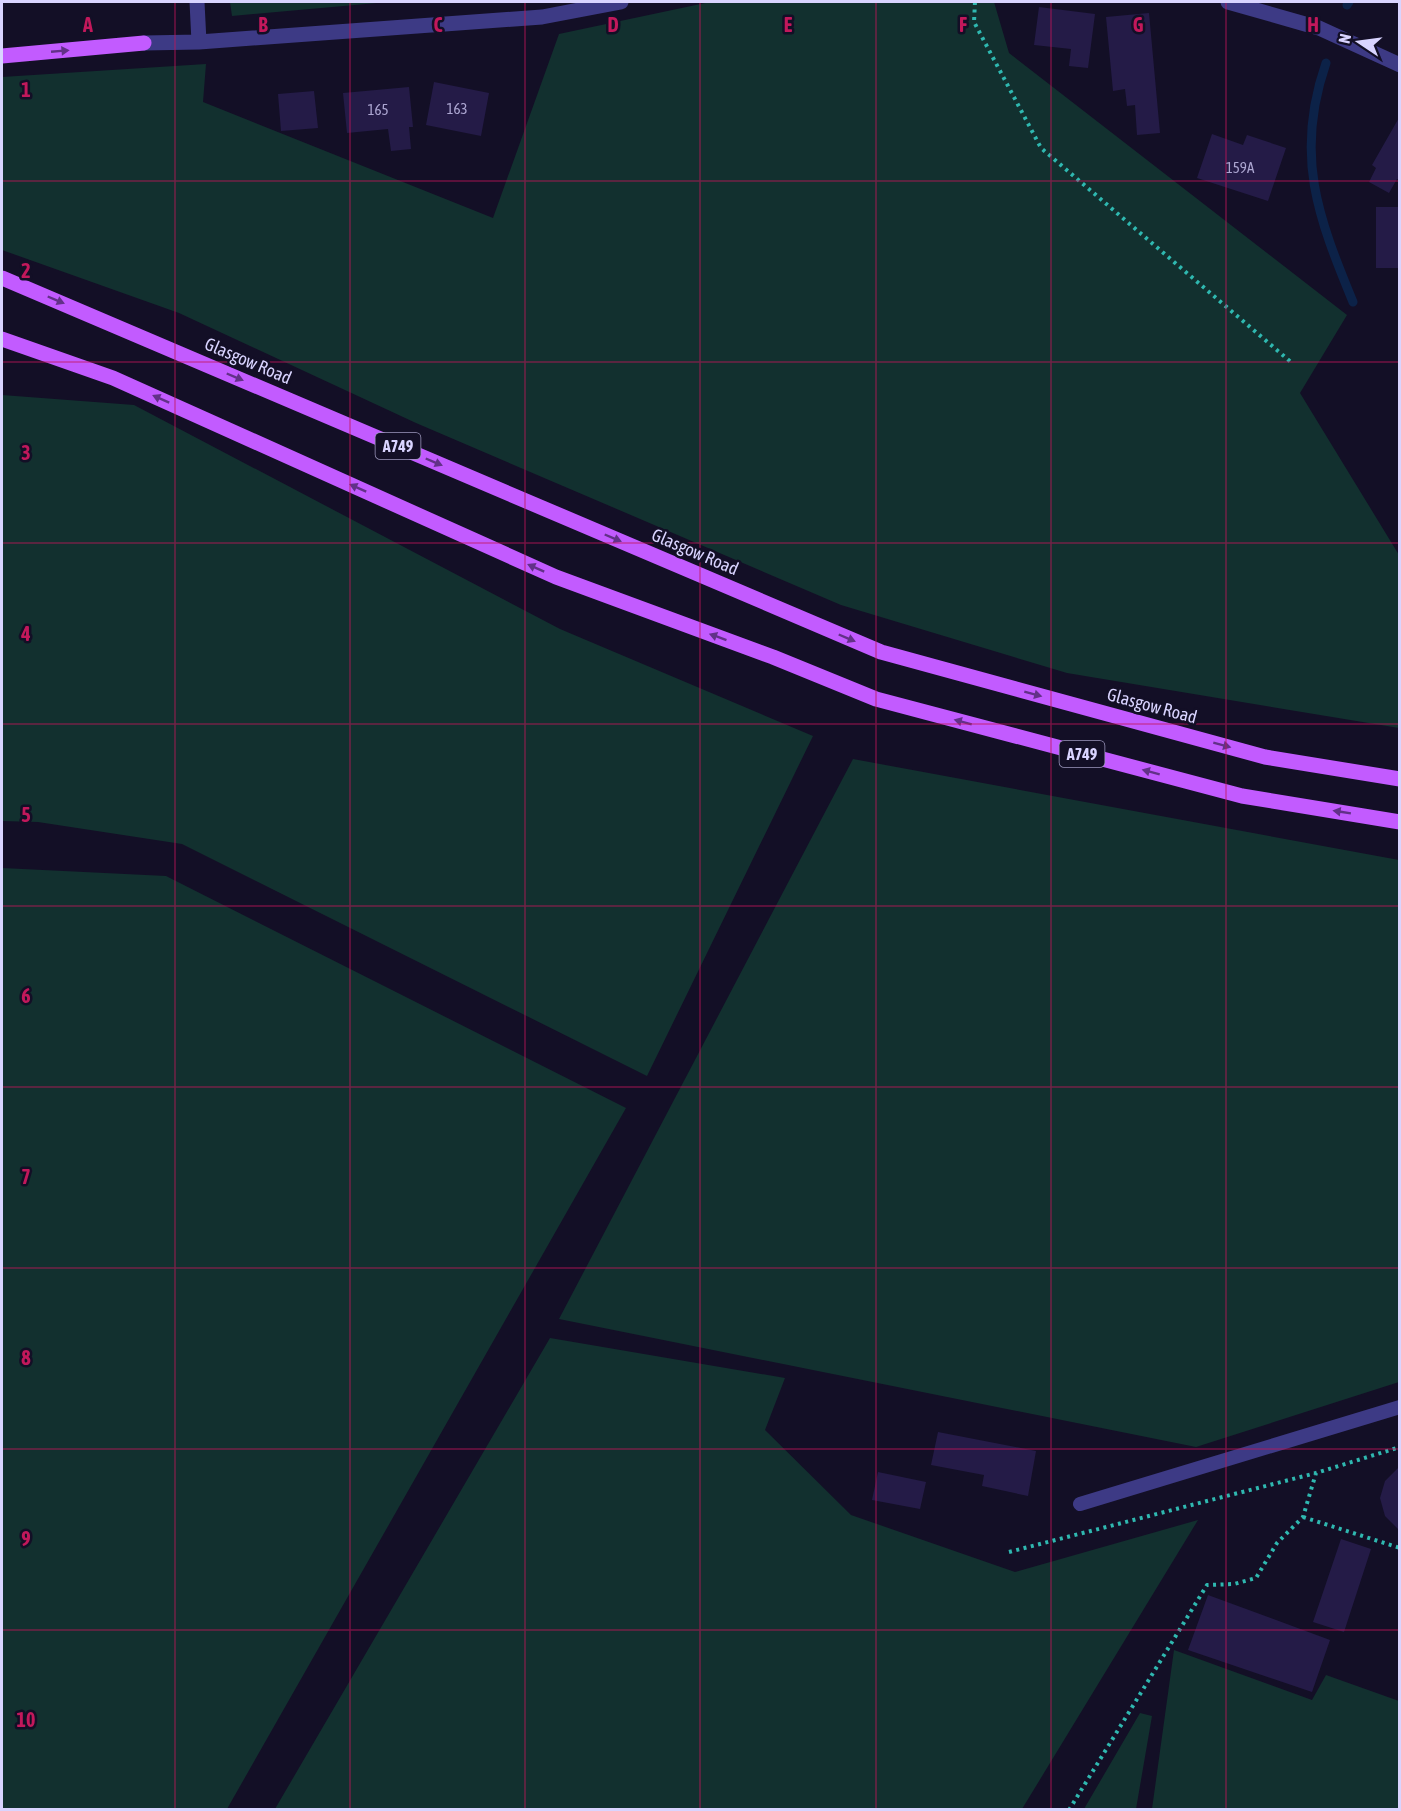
<svg xmlns="http://www.w3.org/2000/svg" width="1401" height="1811" viewBox="0 0 1401 1811" font-family="'Asap Condensed',sans-serif">
  <style>
    .green { fill: #12302f }
    .lines { fill: none; stroke-linecap: round; stroke-linejoin: round }
    .stream { stroke: #0c2248; stroke-width: 9 }
    .building { fill: #241b47 }
    .path { stroke: #2fb8b0; stroke-width: 4; stroke-dasharray: 3 4.5; stroke-linecap: butt }
    .lane { stroke: #3d3a85; stroke-width: 14 }
    .street { stroke: #3d3a85; stroke-width: 15 }
    .primary { stroke: #c25bff; stroke-width: 15 }
    .oneway { fill: #623188 }
    .grid { fill: none; stroke: #c2185b; stroke-width: 1.5; stroke-opacity: 0.55 }
    .labels { text-anchor: middle; stroke-width: 5; stroke-linejoin: round; paint-order: stroke }
    .number-label { font-size: 15px; fill: #aca6d1 }
    .shield { fill: #130f26; stroke: #9e99be; stroke-width: 1.5 }
    .shield-label { font-size: 16px; font-weight: bold; fill: #d9d4ff }
    .street-label { font-size: 18px; fill: #d9d4ff; stroke: #130f26 }
    .grid-label { font-size: 20px; text-anchor: middle; font-weight: bold; fill: #c2185b; stroke: #130f26; stroke-width: 5; stroke-linejoin: round; paint-order: stroke }
  </style>
  <rect width="100%" height="100%" fill="#130f26"/>
  <!-- green -->
  <path class="green" d="M230 2H388L232 16Z
    M710 2H994L1009 53 1347 315 1300 393 1399 555V728L1067 673 841 605 416 423 179 313 2 250V77L206 64 203 102 493 218 559 34Z
    M2 395 134 405 560 629 813 736 647 1076 182 844 38 822 2 821Z
    M853 759 1399 860V1382L1196 1447 559 1319Z
    M2 868 166 876 626 1108 227 1809H2Z
    M550 1338 785 1378 765 1430 851 1515 1015 1572 1198 1520 1022 1809H275Z
    M1174 1650 1312 1700 1326 1675 1399 1701V1809H1152Z
    M1140 1713 1152 1716 1136 1809H1084Z"/>
  <g class="lines">
    <!-- stream -->
    <path class="stream" d="M1347 5 1349 2
      M1326 63C1294 155 1318 217 1353 302"/>
  </g>
  <!-- building -->
  <path class="building" d="M1039 7 1095 14 1088 68 1069 66 1071 49 1034 45Z
    M1149 13 1160 133 1137 135 1135 105 1127 106 1125 89 1113 91 1106 17Z
    M434 82 489 93 481 136 426 125Z
    M409 87 413 127H409L411 149 391 151 388 129 347 133 343 93Z
    M314 91 318 128 281 131 278 94Z
    M1400 116V180L1397 179 1389 193 1369 182 1376 168 1372 165Z
    M1212 134 1243 145 1247 135 1286 148 1268 201 1197 178Z
    M1376 207H1400V268H1376Z
    M938 1432 1036 1451 1028 1496 982 1486 984 1475 931 1465Z
    M1400 1466V1531L1385 1516 1380 1498 1385 1481Z
    M878 1472 926 1482 920 1509 872 1500Z
    M1341 1539 1371 1549 1344 1632 1313 1622Z
    M1208 1595 1330 1640 1312 1692 1188 1650Z"/>
  <g class="lines">
    <!-- path -->
    <path class="path" d="M975 2 974 22 1041 148 1292 363
      M1303 1517 1400 1548
      M1009 1552 1316 1473
      M1069 1810 1207 1585 1234 1584 1256 1578 1277 1543 1303 1517 1316 1473 1400 1447"/>
    <!-- lane -->
    <path class="lane" d="M1080 1504 1400 1407"/>
    <!-- street -->
    <path class="street" d="M197 2 199 42
      M1228 2 1319 28 1400 65
      M144 43 199 42 542 17 621 2"/>
    <!-- primary -->
    <path class="primary" d="M2 56 144 43
      M2 278 881 652 1265 757 1400 779
      M2 339 113 378 556 577 773 657 876 699 1242 796 1400 822"/>
  </g>
  <!-- one-way arrows -->
  <defs><path id="oneway-solid" d="M-6-.8H1V-3.2L6.5 0L1 3.2V.8H-6Z" transform="scale(1.5)"/></defs>
  <g class="oneway">
    <use href="#oneway-solid" transform="translate(60 51) rotate(-5)"/>
    <use href="#oneway-solid" transform="translate(56 300) rotate(23)"/>
    <use href="#oneway-solid" transform="translate(235 377) rotate(23)"/>
    <use href="#oneway-solid" transform="translate(161 399) rotate(-156)"/>
    <use href="#oneway-solid" transform="translate(434 462) rotate(23)"/>
    <use href="#oneway-solid" transform="translate(358 488) rotate(-156)"/>
    <use href="#oneway-solid" transform="translate(613 538) rotate(23)"/>
    <use href="#oneway-solid" transform="translate(536 568) rotate(-156)"/>
    <use href="#oneway-solid" transform="translate(718 637) rotate(-160)"/>
    <use href="#oneway-solid" transform="translate(847 638) rotate(23)"/>
    <use href="#oneway-solid" transform="translate(1033 694) rotate(15)"/>
    <use href="#oneway-solid" transform="translate(963 722) rotate(-165)"/>
    <use href="#oneway-solid" transform="translate(1222 745) rotate(15)"/>
    <use href="#oneway-solid" transform="translate(1151 772) rotate(-165)"/>
    <use href="#oneway-solid" transform="translate(1342 812) rotate(-171)"/>
  </g>
  <!-- grid -->
  <path class="grid" d="M175 2V1810M350 2V1810M525 2V1810M700 2V1810M876 2V1810M1051 2V1810M1226 2V1810M2 181H1400M2 362H1400M2 543H1400M2 724H1400M2 906H1400M2 1087H1400M2 1268H1400M2 1449H1400M2 1630H1400"/>
  <g class="labels">
    <!-- number labels -->
    <g class="number-label">
      <text x="457" y="114">163</text>
      <text x="378" y="115">165</text>
      <text x="1240" y="173">159A</text>
    </g>
    <!-- shield labels -->
    <g class="shield">
      <rect x="375.5" y="433" width="45" height="26" rx="4.5"/>
      <rect x="1059.5" y="741" width="45" height="26" rx="4.5"/>
    </g>
    <g class="shield-label">
      <text x="398" y="452">A749</text>
      <text x="1082" y="760">A749</text>
    </g>
    <!-- street labels -->
    <g class="street-label">
      <text transform="translate(248 361) rotate(23)" y="6">Glasgow Road</text>
      <text transform="translate(695 552) rotate(23)" y="6">Glasgow Road</text>
      <text transform="translate(1152 706) rotate(15)" y="6">Glasgow Road</text>
    </g>
  </g>
  <g class="grid-label">
    <text x="88" y="32">A</text>
    <text x="263" y="32">B</text>
    <text x="438" y="32">C</text>
    <text x="613" y="32">D</text>
    <text x="788" y="32">E</text>
    <text x="963" y="32">F</text>
    <text x="1138" y="32">G</text>
    <text x="1313" y="32">H</text>
    <text x="26" y="97">1</text>
    <text x="26" y="278">2</text>
    <text x="26" y="460">3</text>
    <text x="26" y="641">4</text>
    <text x="26" y="822">5</text>
    <text x="26" y="1003">6</text>
    <text x="26" y="1184">7</text>
    <text x="26" y="1365">8</text>
    <text x="26" y="1546">9</text>
    <text x="26" y="1727">10</text>
  </g>
  <!-- border -->
  <rect width="1401" height="1811" fill="none" stroke="#d9d4ff" stroke-width="6"/>
  <!-- north arrow -->
  <g transform="translate(1359 42) rotate(283)" stroke="#130f26" stroke-width="4.5" paint-order="stroke">
  <path d="M0-4.5L10 22L0 15L-10 22Z" fill="#d9d4ff"/>
  <text y="-9" font-size="16" font-weight="bold" text-anchor="middle" fill="#d9d4ff">N</text>
  </g>
</svg>
